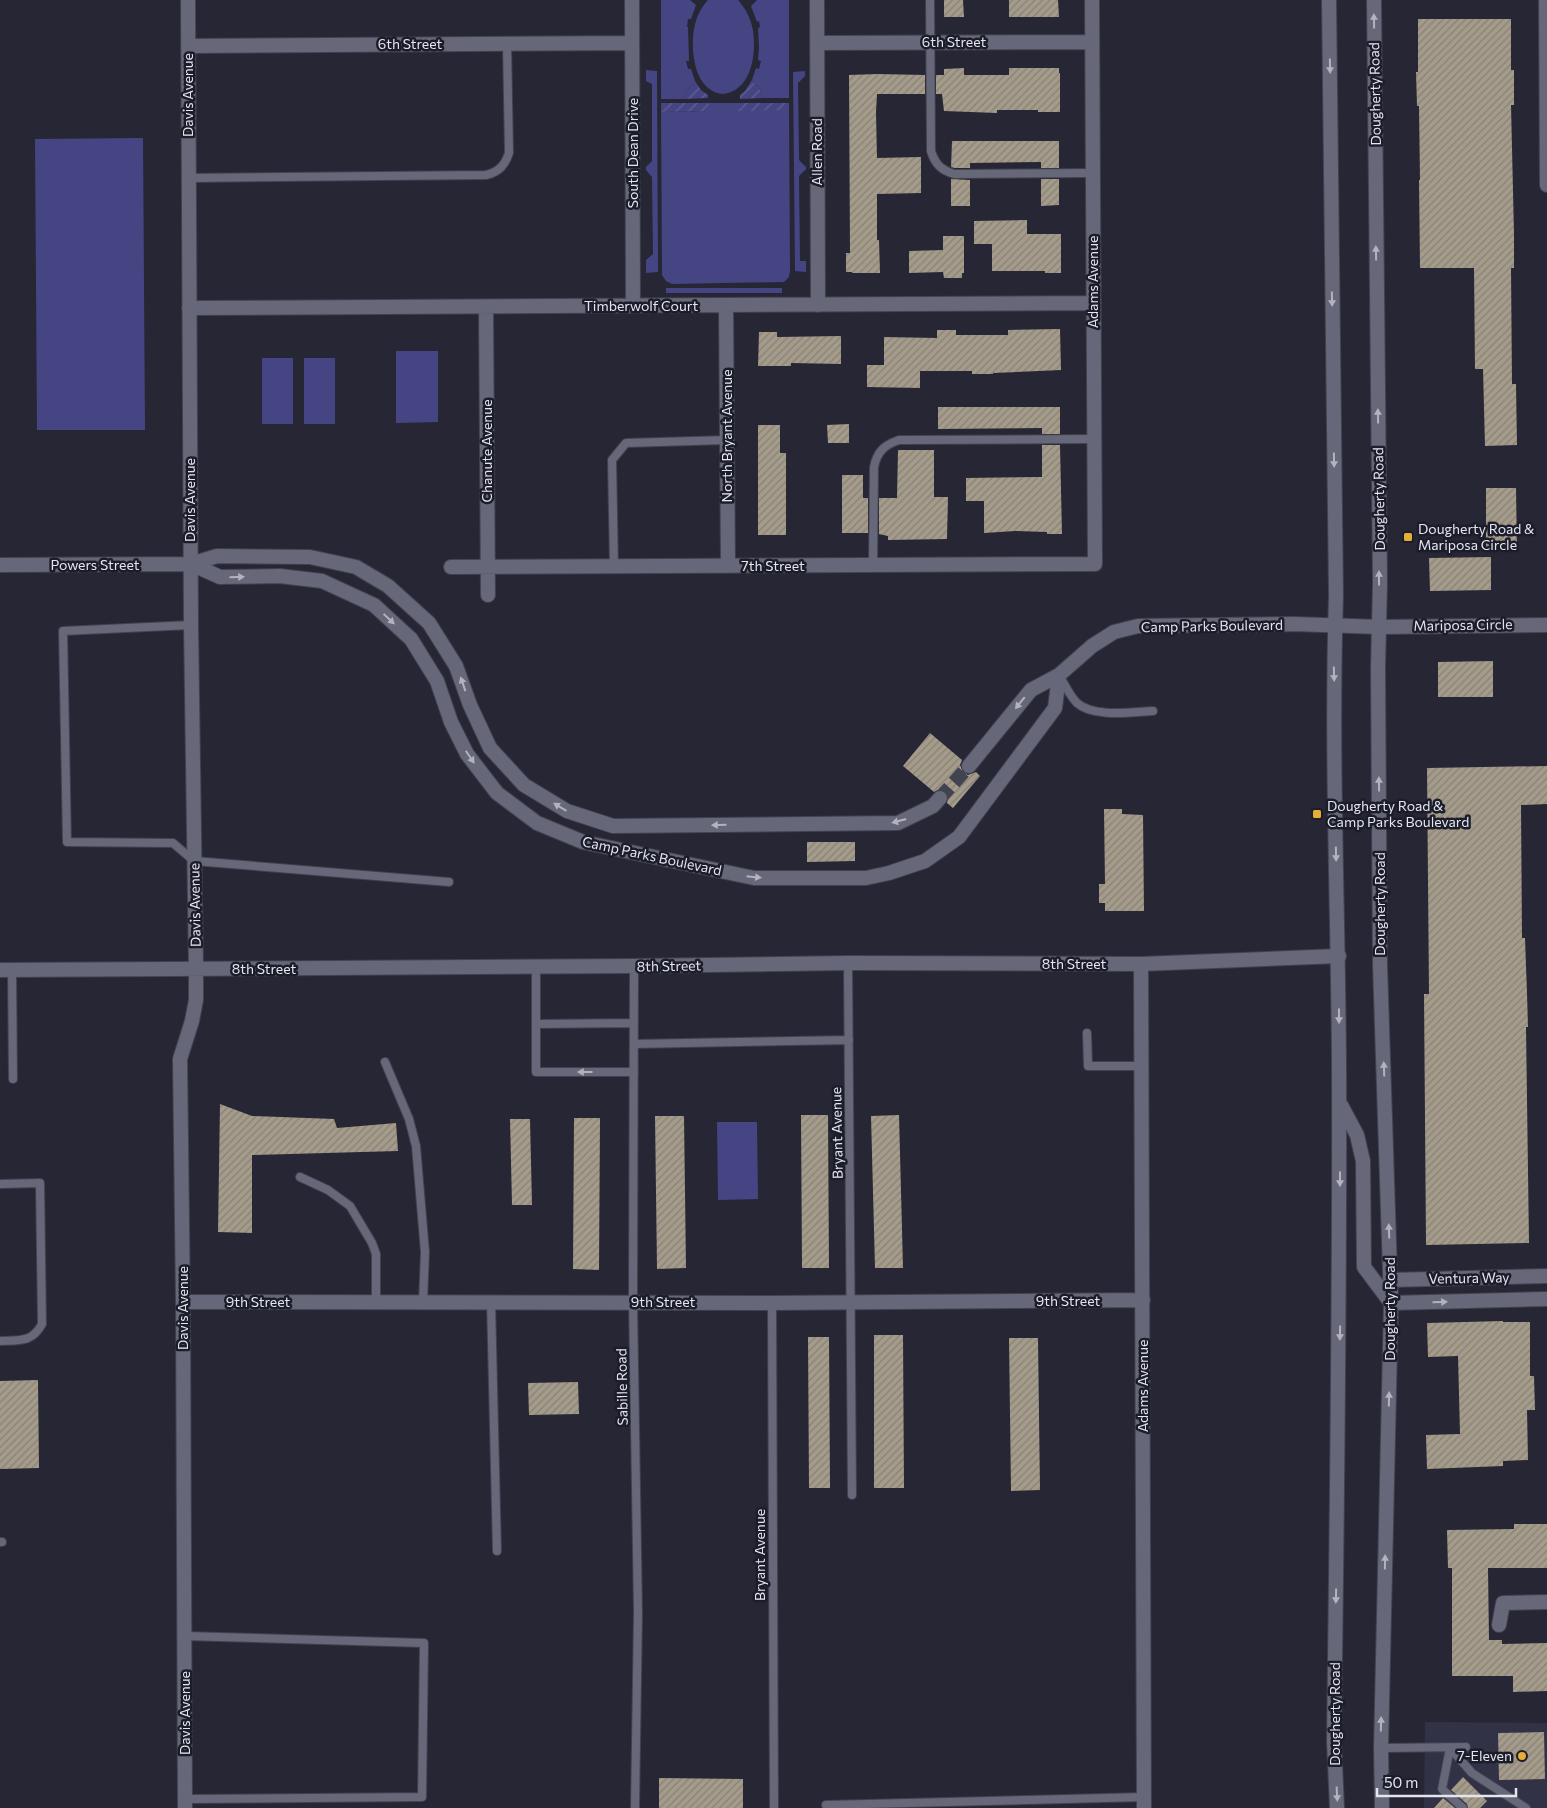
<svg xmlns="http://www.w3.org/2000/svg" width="1547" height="1808" viewBox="0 0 1547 1808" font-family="Commissioner,sans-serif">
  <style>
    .built { fill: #313245 }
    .grass { fill: #464584 }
    .garden { fill: url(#garden-furrows) }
    .building { fill: url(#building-hatch) }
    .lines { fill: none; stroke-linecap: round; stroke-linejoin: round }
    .tertiary-tunnel { stroke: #424351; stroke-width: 14; stroke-dasharray: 14 7; stroke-linecap: butt }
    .service-casing { stroke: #42424f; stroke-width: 10 }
    .minor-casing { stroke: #42424f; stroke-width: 16 }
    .tertiary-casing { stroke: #42424f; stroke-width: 16 }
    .secondary-casing { stroke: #42424f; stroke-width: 16 }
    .service { stroke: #666778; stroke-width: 8 }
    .minor { stroke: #666778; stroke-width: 14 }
    .tertiary { stroke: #666778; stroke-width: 14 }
    .secondary { stroke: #666778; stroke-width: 14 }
    .oneway { fill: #b2b3bf }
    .poi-dot { fill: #e3ae35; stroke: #1c1d2b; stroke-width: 2 }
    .labels { text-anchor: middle; stroke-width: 5; stroke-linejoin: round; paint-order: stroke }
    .street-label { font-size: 14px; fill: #e4e5ef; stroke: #1c1d2b }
    .poi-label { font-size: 14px; fill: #e4e5ef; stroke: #1c1d2b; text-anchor: start }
  </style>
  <defs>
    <pattern id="garden-furrows" width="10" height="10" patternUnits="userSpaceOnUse" patternTransform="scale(1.25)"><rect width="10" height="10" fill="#464584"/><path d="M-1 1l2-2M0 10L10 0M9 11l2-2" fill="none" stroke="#616096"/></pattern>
    <pattern id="building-hatch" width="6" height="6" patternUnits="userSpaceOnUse" patternTransform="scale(1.25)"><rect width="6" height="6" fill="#a49b8a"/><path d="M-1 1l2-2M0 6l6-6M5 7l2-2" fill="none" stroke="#878176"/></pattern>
  </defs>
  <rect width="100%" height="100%" fill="#262635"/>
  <!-- built -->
  <path class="built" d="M1425 1722 1547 1723V1808H1424Z"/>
  <!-- grass -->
  <path class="grass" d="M661 0H690L696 5 691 19H688L687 27H688L689 61H686L688 69H691L695 81 687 91 684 99H661Z
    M708 0H738C746 9 751 19 753 31 756 51 753 83 731 92 722 96 713 93 706 86 697 77 694 63 693 50 692 32 695 14 708 0Z
    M757 0H789V98H763L760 90 752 80 756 68 759 69 761 61 758 60 759 47 758 28 760 27 759 21 757 22 751 6Z
    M646 70 657 71 658 272 646 273V260L653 254 652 177 646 170V167L652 161V84L646 81Z
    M805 71V76L798 83 799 160 806 167V169L799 176 800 261H806V272L795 271 793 72Z
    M709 103H738L739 110H789L790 271 789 277 784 282 672 284 666 281 662 275 661 112 708 111Z
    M143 138 145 430H37L35 139Z
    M666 288H782V293H666Z
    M396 351H438V422L396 423Z
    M262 358H293V424H262Z
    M304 358H335V424H304Z
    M717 1122H757L758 1199 718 1200Z"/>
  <!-- garden -->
  <path class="garden" d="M752 80 760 90 763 98 740 99V95L745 91Z
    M695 81 701 90 708 95V98L684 99 687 91Z
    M661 103H709V111L661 112Z
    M738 103H789V110L738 111Z"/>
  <!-- building -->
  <path class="building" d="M944 0H963L964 17H944Z
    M1009 0H1058L1059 17H1009Z
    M1418 19H1511V70H1514V105H1511L1514 234V268H1511L1512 384H1516L1517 445 1485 446 1483 369H1475L1474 268H1420L1419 180H1420L1419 106H1417L1416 72H1418Z
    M964 68V75H1009V68H1059V73H1060V112H1038V110H997V113L944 111 942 94H936V75H944V69Z
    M877 74 925 75V94H877L876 112 877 158 921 157V193L877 194V240H879L880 273H852V272H846V253H850L849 75Z
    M952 141H1059V168H1041V162L970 163V168H955L951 167Z
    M951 179 970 180V206H951Z
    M1041 179H1059V205L1041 206Z
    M1027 220V234H1061V273H1045V271H992V244H974V221Z
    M943 236H964V273H962V278H944L943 272 909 273V251L943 250Z
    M1060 329 1061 370 993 373V374H972V371H920V388L867 387V365H884V337L937 338V330H956V335H1008V330Z
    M759 332H777V337L841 336V364L791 363V366H758Z
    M938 407H1060V434H1042V428L938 429Z
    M849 424V443H828L827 425Z
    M758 425H780V453H786V535H758Z
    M1042 445H1060L1062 534H1047V532L1015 531 984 533V501H966V478L1042 477Z
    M898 450H934V497H948L947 539 888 540V536L879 534V498H897Z
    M842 475H863V498H868V533H842Z
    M1486 488H1516L1517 550H1486Z
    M1491 557V590L1430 591 1429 558Z
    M1493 661V697H1438V662Z
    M930 733 962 760 960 765 963 772 968 775 976 772 980 776 953 808 947 803 948 796 945 791 938 790 934 792 903 766Z
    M1547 766V804L1521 805 1522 938H1525L1527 993 1528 1027H1526L1529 1243 1426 1245 1424 994H1429L1427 768Z
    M1104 809H1122V814L1143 815 1144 911H1105V903H1099V884H1105Z
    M807 842H855V861L807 862Z
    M220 1104 252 1116 334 1119 337 1128 396 1123 398 1151 252 1155V1233L218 1232Z
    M801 1115H828L829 1268H802Z
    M899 1115 903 1268H875L871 1116Z
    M655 1116H684L686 1268 657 1269Z
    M574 1118H600L599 1270 573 1269Z
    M510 1119H530L532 1205H512Z
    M1503 1321V1322H1530V1376H1534L1535 1410H1527L1528 1460 1503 1461V1466L1427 1469 1426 1435 1460 1434 1458 1356 1428 1357 1427 1323Z
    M874 1335H903L904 1488H874Z
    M808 1337H829L830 1488H809Z
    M1009 1338H1038L1040 1490 1011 1491Z
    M38 1380 39 1468 0 1469V1381Z
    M578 1382 579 1414 529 1415 528 1383Z
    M1514 1524H1547V1568H1488L1489 1640H1502V1644L1547 1643V1691L1513 1692V1676H1452V1568H1448L1447 1530 1514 1529Z
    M1544 1732 1545 1779 1499 1780 1498 1733Z
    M1463 1777 1487 1801 1480 1808H1468L1467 1804 1451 1790Z
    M659 1778 743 1779V1808H659Z
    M1443 1798 1455 1808H1434Z"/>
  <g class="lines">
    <!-- tertiary-tunnel -->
    <path class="tertiary-tunnel" d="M940 798 969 766"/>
    <!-- service casing -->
    <g class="service-casing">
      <path id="service" d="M930 0 931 151C935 164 941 170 954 174L1093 173
        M189 178 486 175C499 172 505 165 509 153L507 44
        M873 565 874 467C877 452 884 445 899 440L1094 439
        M614 567 612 460 626 443 727 440
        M191 625 63 631 67 842 173 843 194 861 449 882
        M1060 677C1065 685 1070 696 1077 703 1094 718 1132 712 1153 711
        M848 963 852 1495
        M634 966 633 1302 638 1613 635 1808
        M12 970 13 1079
        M536 1024V967
        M1087 1033 1088 1066H1141
        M634 1044 849 1040
        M385 1062 409 1119 416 1146 425 1252 423 1302
        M634 1072H536V1024L634 1023
        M300 1177 328 1190 350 1206 372 1243 376 1254V1302
        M0 1184 40 1183 42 1324C32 1343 19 1340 0 1341
        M491 1302 497 1551
        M772 1303 774 1808
        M0 1542H2
        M184 1636 424 1643 422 1797 185 1799
        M1381 1748 1466 1747
        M1450 1748 1472 1773 1526 1808
        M1450 1748 1442 1789 1463 1808
        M826 1805 1144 1797"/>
    </g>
    <!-- minor casing -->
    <g class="minor-casing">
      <path id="minor" d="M632 0 633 306
        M817 0 818 305
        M1546 0 1547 185
        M817 43 1092 42
        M188 46 632 43
        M726 305 728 566
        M486 307 488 595
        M189 308 1094 303
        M0 565 191 564
        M451 567 1095 564 1092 0
        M1380 627 1547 625
        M1141 964 1144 1808
        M0 970 634 966 848 963 1141 964 1339 956
        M1391 1280 1547 1276
        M183 1302 772 1303 1143 1300
        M1391 1303 1547 1299
        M1499 1625 1503 1603 1547 1602
        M185 1808 183 1302 180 1059 192 1021 196 1000V969L191 625 188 0"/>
    </g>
    <!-- tertiary casing -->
    <g class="tertiary-casing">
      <path id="tertiary" d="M191 564 220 577 280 576 322 581 374 605 411 639 437 681 451 722 467 754 497 793 537 823 583 842 754 878H866L889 873 925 861 959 837 1055 708 1059 675
        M191 564 217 556 310 557 356 567 388 586 429 623 456 666 470 705 490 748 524 785 567 811 613 826 898 823 933 806 940 798
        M969 766 1031 690 1059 675 1092 646 1114 632 1138 626 1294 624 1380 627"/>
    </g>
    <!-- secondary casing -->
    <g class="secondary-casing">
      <path id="secondary" d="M1329 0 1336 596C1331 751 1338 907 1339 1062 1340 1288 1337 1514 1334 1741L1337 1808
        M1374 0 1380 583 1378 668 1380 965 1391 1303 1381 1748 1382 1808
        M1341 1105 1357 1135 1363 1161 1364 1267 1391 1303"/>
    </g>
    <!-- service -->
    <use href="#service" class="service"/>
    <!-- minor -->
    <use href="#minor" class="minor"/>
    <!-- tertiary -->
    <use href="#tertiary" class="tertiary"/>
    <!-- secondary -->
    <use href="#secondary" class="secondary"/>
  </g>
  <!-- one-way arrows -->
  <defs><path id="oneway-solid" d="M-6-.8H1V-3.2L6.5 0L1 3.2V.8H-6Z" transform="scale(1.25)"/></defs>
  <g class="oneway">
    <use href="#oneway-solid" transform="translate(1374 21) rotate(-91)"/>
    <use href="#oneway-solid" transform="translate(1330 66) rotate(89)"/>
    <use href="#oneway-solid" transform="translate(1376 253) rotate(-91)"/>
    <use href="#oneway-solid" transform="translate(1332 299) rotate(89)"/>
    <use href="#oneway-solid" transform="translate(1378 416) rotate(-91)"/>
    <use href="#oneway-solid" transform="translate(1334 460) rotate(89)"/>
    <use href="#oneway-solid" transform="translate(237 577) rotate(-1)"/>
    <use href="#oneway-solid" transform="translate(1379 578) rotate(-90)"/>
    <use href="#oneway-solid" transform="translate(389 619) rotate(43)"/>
    <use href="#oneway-solid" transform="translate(1334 674) rotate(89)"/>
    <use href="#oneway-solid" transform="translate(463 684) rotate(-109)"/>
    <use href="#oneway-solid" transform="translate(1020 703) rotate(129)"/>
    <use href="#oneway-solid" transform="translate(470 757) rotate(56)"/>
    <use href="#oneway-solid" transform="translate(1379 784) rotate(-91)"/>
    <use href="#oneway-solid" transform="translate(560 807) rotate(-149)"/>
    <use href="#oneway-solid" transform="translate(899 821) rotate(165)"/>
    <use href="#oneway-solid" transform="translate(719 825) rotate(179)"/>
    <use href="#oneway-solid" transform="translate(1336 854) rotate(89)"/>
    <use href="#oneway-solid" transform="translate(754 877) rotate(6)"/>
    <use href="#oneway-solid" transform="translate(1339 1016) rotate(90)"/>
    <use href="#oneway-solid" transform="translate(1384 1069) rotate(-92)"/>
    <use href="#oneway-solid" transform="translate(585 1072) rotate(180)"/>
    <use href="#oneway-solid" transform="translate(1340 1179) rotate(90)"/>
    <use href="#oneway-solid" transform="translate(1389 1231) rotate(-92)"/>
    <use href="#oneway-solid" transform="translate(1440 1302) rotate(-2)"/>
    <use href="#oneway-solid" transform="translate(1340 1333) rotate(91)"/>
    <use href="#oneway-solid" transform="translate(1389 1399) rotate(-89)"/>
    <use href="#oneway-solid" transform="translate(1385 1562) rotate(-89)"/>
    <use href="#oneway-solid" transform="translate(1336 1596) rotate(91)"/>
    <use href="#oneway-solid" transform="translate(1381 1724) rotate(-89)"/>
    <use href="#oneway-solid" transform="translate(1337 1794) rotate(87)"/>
  </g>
  <!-- markers -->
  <g class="poi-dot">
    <rect x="1403" y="532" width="10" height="10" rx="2.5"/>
    <rect x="1312" y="809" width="10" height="10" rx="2.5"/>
    <circle cx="1522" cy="1756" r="5"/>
  </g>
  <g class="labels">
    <!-- street labels -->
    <g class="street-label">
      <text x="954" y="47">6th Street</text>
      <text x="410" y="49">6th Street</text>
      <text transform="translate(1375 94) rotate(-91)" y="5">Dougherty Road</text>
      <text transform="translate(188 95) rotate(-90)" y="5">Davis Avenue</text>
      <text transform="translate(817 152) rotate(-90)" y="5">Allen Road</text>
      <text transform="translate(633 153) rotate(-90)" y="5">South Dean Drive</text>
      <text transform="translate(1093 282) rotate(-90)" y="5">Adams Avenue</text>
      <text x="641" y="311">Timberwolf Court</text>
      <text transform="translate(727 436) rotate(-90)" y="5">North Bryant Avenue</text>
      <text transform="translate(487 451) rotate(-90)" y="5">Chanute Avenue</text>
      <text transform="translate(1379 499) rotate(-91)" y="5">Dougherty Road</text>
      <text transform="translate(190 500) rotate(-90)" y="5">Davis Avenue</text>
      <text x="95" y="570">Powers Street</text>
      <text x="773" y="571">7th Street</text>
      <text transform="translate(1463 625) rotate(-1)" y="5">Mariposa Circle</text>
      <text transform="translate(1212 626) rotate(-1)" y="5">Camp Parks Boulevard</text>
      <text transform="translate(652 856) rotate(12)" y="5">Camp Parks Boulevard</text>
      <text transform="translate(1380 904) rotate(-90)" y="5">Dougherty Road</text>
      <text transform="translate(195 905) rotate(-91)" y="5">Davis Avenue</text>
      <text x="1074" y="969">8th Street</text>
      <text transform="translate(669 966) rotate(-1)" y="5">8th Street</text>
      <text x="264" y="974">8th Street</text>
      <text transform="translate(837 1133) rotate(-91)" y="5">Bryant Avenue</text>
      <text transform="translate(1469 1278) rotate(-1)" y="5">Ventura Way</text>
      <text x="1068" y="1306">9th Street</text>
      <text x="258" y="1307">9th Street</text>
      <text x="663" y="1307">9th Street</text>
      <text transform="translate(183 1308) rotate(-90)" y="5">Davis Avenue</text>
      <text transform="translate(1390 1309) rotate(-90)" y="5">Dougherty Road</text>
      <text transform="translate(1143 1386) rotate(-90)" y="5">Adams Avenue</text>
      <text transform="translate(622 1387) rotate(-91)" y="5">Sabille Road</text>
      <text transform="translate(760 1555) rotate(-90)" y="5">Bryant Avenue</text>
      <text transform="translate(185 1713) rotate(-90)" y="5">Davis Avenue</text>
      <text transform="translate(1335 1714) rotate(-90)" y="5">Dougherty Road</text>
    </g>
    <!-- poi labels -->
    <g class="poi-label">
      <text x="1418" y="534">Dougherty Road &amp;<tspan x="1418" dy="16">Mariposa Circle</tspan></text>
      <text x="1327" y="811">Dougherty Road &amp;<tspan x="1327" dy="16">Camp Parks Boulevard</tspan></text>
      <text x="1512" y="1761" text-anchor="end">7-Eleven</text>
    </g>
  </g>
  <!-- scale -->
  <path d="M1377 1788v8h139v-8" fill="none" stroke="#e4e5ef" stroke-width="2.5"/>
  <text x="1384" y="1788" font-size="15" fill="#e4e5ef" stroke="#1c1d2b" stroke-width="4" paint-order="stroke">50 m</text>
</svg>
